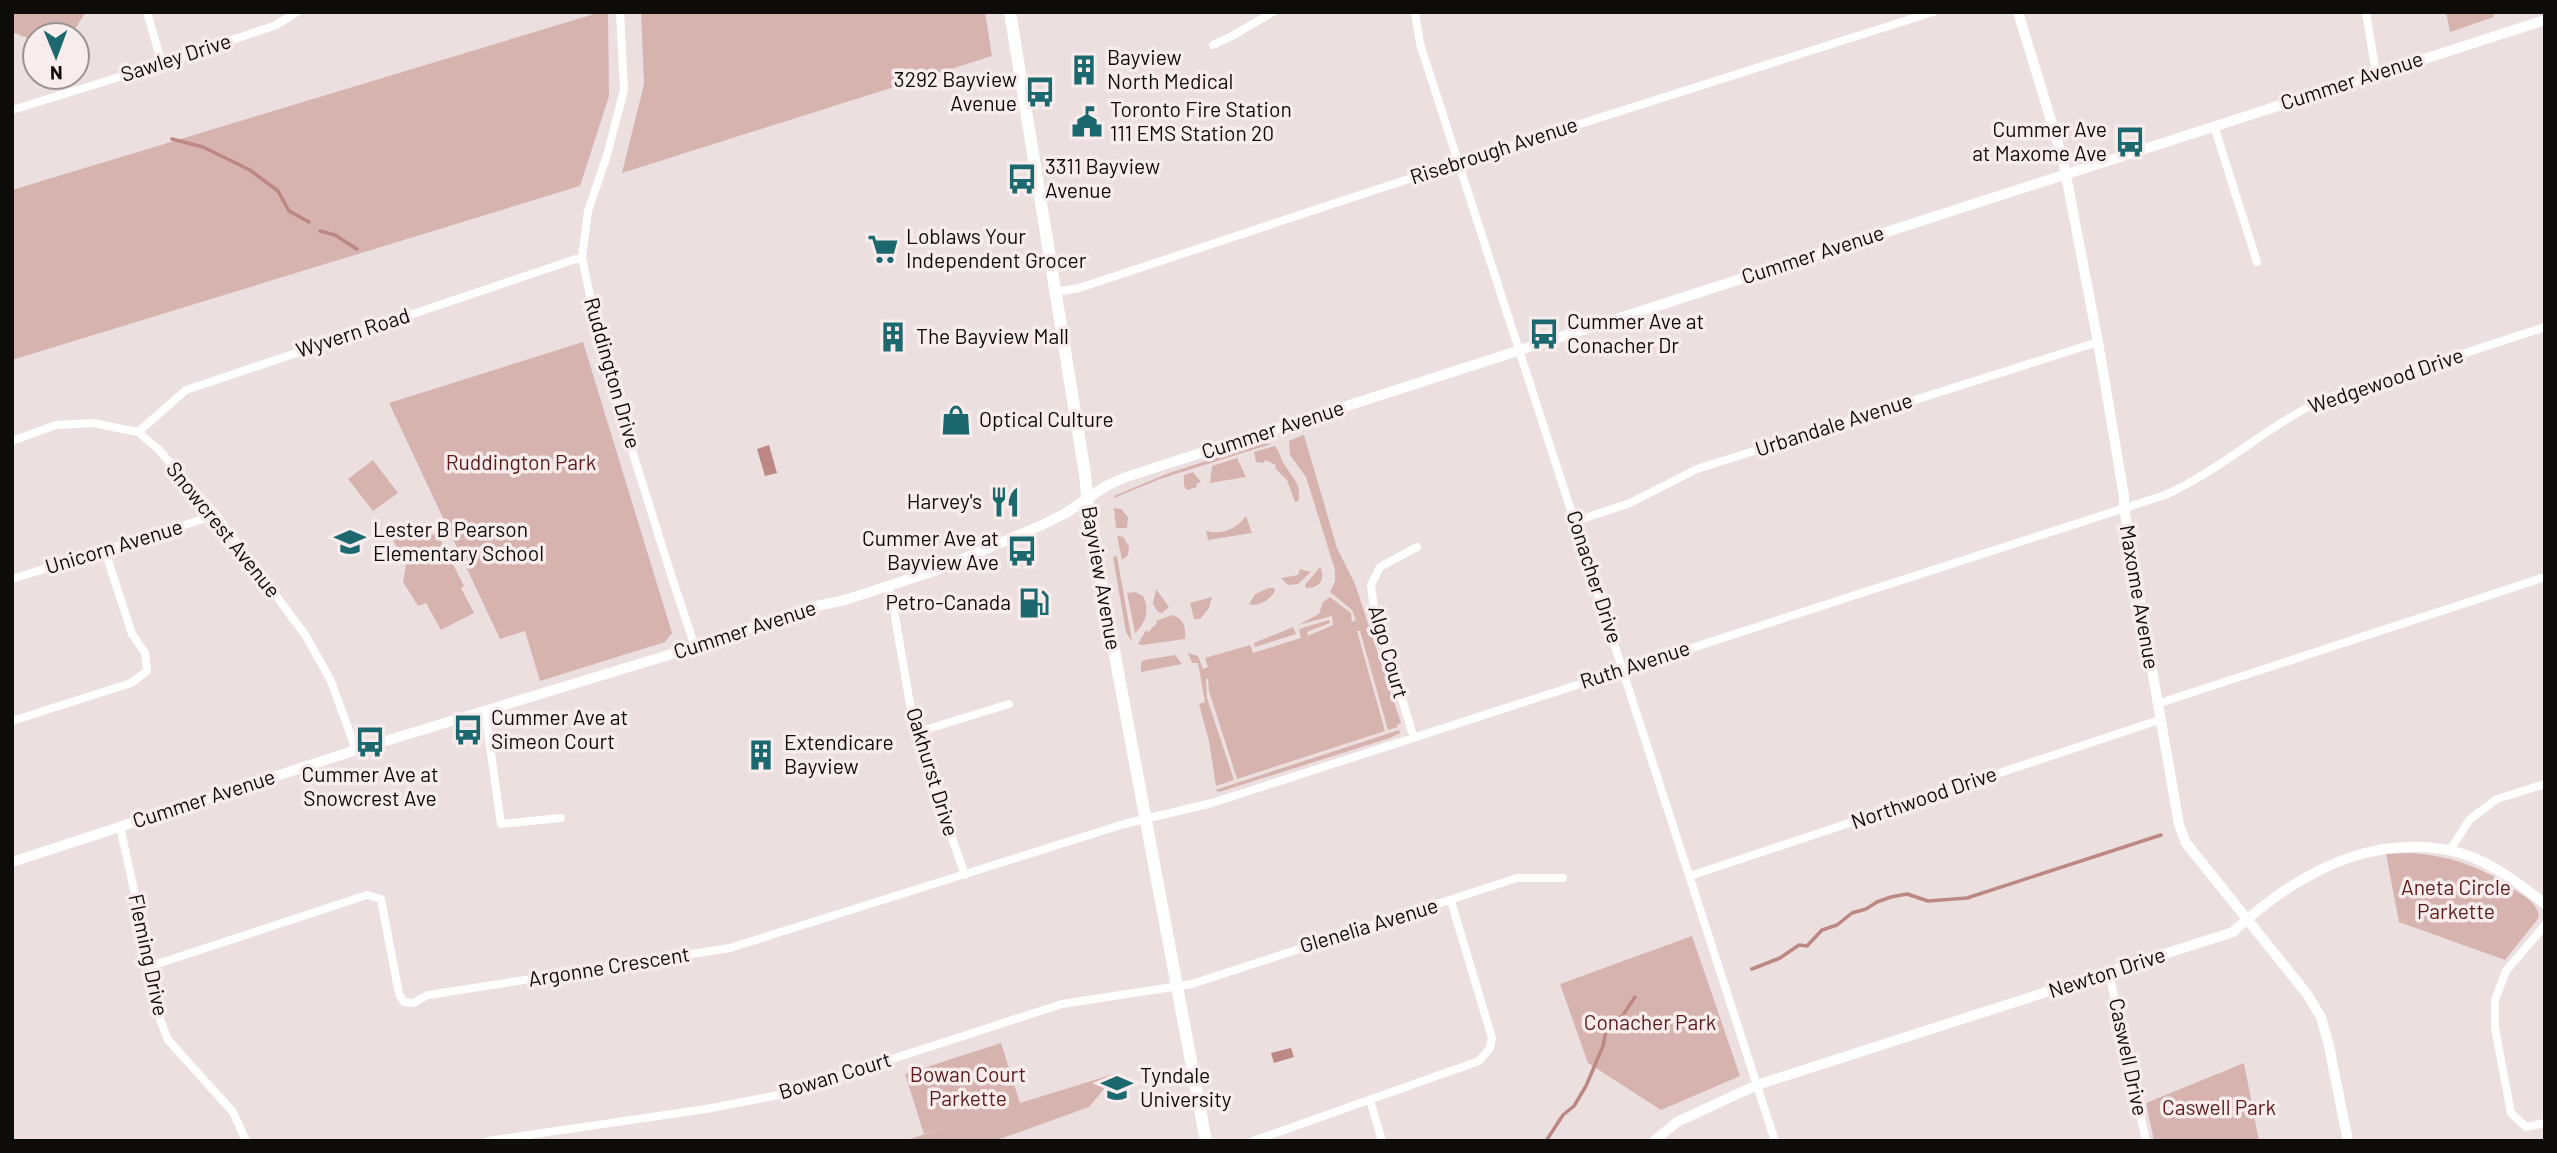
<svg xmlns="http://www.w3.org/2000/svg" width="2557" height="1153" viewBox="0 0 2557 1153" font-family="Barlow,sans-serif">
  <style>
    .green { fill: #d7b3b0 }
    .water { fill: #bd8783 }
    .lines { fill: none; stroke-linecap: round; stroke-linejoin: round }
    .stream { stroke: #bd8783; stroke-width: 3.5 }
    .minor { stroke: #fff; stroke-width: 8 }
    .tertiary { stroke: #fff; stroke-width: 10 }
    .secondary { stroke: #fff; stroke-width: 12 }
    .labels { text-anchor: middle; stroke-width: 7; stroke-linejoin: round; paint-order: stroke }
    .street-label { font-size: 21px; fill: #0e0b0b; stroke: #f8edec }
    .poi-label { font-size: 21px; fill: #0e0b0b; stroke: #f8edec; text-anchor: start }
    .park-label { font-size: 21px; fill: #5d1a1b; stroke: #f8edec }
  </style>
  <rect width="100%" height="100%" fill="#ebe0df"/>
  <!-- green -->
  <path class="green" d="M12 12H82L84 15 71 35H35V41L12 32Z
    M601 12H608L609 96 580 186 12 360V190Z
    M641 12H985L992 56 622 173 644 84Z
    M2446 12H2493L2494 17 2450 32Z
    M583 342 672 633 665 642 540 681 525 631 500 639 389 403Z
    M1304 435 1337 548 1355 584 1401 723 1397 725 1398 727 1388 730 1360 631H1357L1385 731 1237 779 1209 691 1208 679H1206L1207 698 1234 780 1216 786 1209 741 1199 704 1205 702 1198 663H1192L1188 653 1198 656 1203 669 1208 667 1205 658 1250 645 1253 653 1301 638 1299 629 1329 620 1330 623 1307 632 1308 636 1310 635 1333 625 1332 616 1298 625 1319 614 1323 602 1330 597 1351 613 1352 622 1356 620 1352 610 1330 592 1335 581V570L1306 477 1290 455 1289 441Z
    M1262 443 1271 444 1160 479 1114 498V496L1169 473Z
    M1275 446C1279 451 1280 456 1283 462 1290 476 1303 483 1298 501L1295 502 1287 480 1275 468 1276 465 1265 460 1264 463 1256 462 1254 452Z
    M1237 458 1246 477 1210 483 1212 466Z
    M373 460 398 493 373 511 348 479Z
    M1193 472 1201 482 1196 484 1197 487 1187 490 1184 486V475Z
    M1114 508 1121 509 1128 517 1127 528H1116Z
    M1246 516 1252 533 1208 540 1206 531C1223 535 1236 529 1246 516Z
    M426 522 432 535 437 533 464 586 461 588 474 613 441 630 426 603 418 606 403 582 406 565 393 540Z
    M1117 536 1123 537 1129 546 1128 555 1122 560Z
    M1117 556 1132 641 1126 632 1113 557Z
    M1320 567C1326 579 1320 588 1306 588L1305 585Z
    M1300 569 1311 572 1298 584 1288 585 1281 578 1298 575Z
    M1269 588H1274L1275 591C1270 600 1259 607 1249 604L1255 594Z
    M1156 589 1169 607 1162 613 1158 612 1153 604Z
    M1135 592 1143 596C1150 610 1146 623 1135 633L1127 593Z
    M1212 597 1209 608 1200 619H1194L1190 603Z
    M1172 615C1184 618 1186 628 1185 639L1143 645 1138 644 1146 630 1148 632 1157 623 1156 621Z
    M1293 627 1296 634 1255 647 1254 643Z
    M1175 655 1182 664 1141 672V663L1144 660Z
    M1399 730 1400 733 1390 738 1219 792 1215 790Z
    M2411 853C2452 856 2485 868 2518 892 2527 898 2537 904 2539 916L2537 920 2505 960 2399 922 2386 854Z
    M1692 936 1740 1076 1661 1110 1588 1063 1560 984Z
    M1001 1043 1020 1103 1117 1073 1089 1107 994 1141H904L947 1127 924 1134 905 1074Z
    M2244 1063 2259 1141H2154L2146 1103Z"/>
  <!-- water -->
  <path class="water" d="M769 445 777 473 765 476 757 449Z
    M1291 1048 1294 1057 1274 1063 1271 1053Z"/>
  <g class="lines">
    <!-- stream -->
    <path class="stream" d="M172 139 203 147 250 170 278 191 289 211 309 222
      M320 231 335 235 357 249
      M1752 969 1780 958 1799 945 1807 946 1822 930 1837 925 1852 913 1866 909 1877 902 1891 897 1907 894 1928 901 1967 898 2161 835
      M1546 1141 1563 1115 1574 1106 1586 1086 1603 1046 1606 1031 1623 1015 1635 997"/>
    <!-- minor -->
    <path class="minor" d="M147 12 162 64
      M620 12 624 90 607 155 588 211 582 257 601 351 672 578 695 647
      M1415 12 1420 44 1775 1141
      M2366 12 2376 74
      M1213 45 1232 36 1273 12
      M12 110 162 64 276 25 297 12
      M2214 126 2257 262
      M1056 292 1079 288 1460 162 1933 12
      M138 432 186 390 582 257
      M12 441 56 425 93 423 138 432 158 449 216 515 306 636 331 681 356 750
      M1576 521 1630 503 1697 469 2098 342
      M12 579 216 515
      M887 586 892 599 915 733 965 875
      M2157 704 2545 577
      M485 711 501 824 561 818
      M12 721 131 683 147 671 145 653 132 634 105 551
      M915 733 1009 704
      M1414 738 1374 609 1371 585 1380 567 1417 547
      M120 827 151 966 155 1006 168 1040 233 1112 246 1141
      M2450 850 2470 819 2497 799 2545 784
      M1690 876 2159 720
      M2545 925 2506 971 2495 1000V1028L2511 1113 2526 1127 2545 1123
      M151 966 367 895 381 899 399 994 404 1002 413 1003 428 995 730 948 1124 824 1212 803 2165 495C2221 470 2267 426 2324 399L2545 327
      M2109 973 2146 1141
      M1370 1100 1382 1141
      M488 1141 706 1109 784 1094 1062 1004 1192 984 1517 878H1563
      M1253 1141 1479 1061 1490 1048 1492 1038 1451 901"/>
    <!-- tertiary -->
    <path class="tertiary" d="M2018 12 2063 160 2098 342 2124 496V508L2179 825 2186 843 2307 994 2321 1017 2329 1046 2348 1141
      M12 862 356 750 695 647 807 608 845 600 937 570 1042 525 1066 513 1106 486 1126 477 2545 20
      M1654 1141 1677 1122 1757 1085 2233 932C2292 877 2365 834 2448 850 2485 857 2516 881 2545 904"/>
    <!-- secondary -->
    <path class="secondary" d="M1010 12 1085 474 1089 517 1206 1141"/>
  </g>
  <!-- icons -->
  <defs>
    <g id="building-bare" transform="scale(2.415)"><path d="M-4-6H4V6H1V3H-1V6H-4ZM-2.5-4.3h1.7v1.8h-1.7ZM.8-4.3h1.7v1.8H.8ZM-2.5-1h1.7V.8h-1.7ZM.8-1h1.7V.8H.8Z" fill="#1c686f" stroke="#f8edec" stroke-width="2.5" paint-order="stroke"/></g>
    <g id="bus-bare" transform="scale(2.415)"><path d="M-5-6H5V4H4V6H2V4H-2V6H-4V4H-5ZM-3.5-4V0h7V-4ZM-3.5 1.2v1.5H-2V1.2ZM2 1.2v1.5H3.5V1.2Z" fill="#1c686f" stroke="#f8edec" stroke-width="2.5" paint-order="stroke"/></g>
    <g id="civic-bare" transform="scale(2.415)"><path d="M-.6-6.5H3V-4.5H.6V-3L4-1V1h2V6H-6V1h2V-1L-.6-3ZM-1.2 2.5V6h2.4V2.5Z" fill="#1c686f" stroke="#f8edec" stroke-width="2.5" paint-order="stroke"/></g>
    <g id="supermarket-bare" transform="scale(2.415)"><path d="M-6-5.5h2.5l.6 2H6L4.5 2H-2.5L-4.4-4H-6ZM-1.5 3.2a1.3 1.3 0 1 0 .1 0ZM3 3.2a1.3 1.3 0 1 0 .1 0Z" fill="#1c686f" stroke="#f8edec" stroke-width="2.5" paint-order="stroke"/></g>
    <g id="shop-bare" transform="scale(2.415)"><path d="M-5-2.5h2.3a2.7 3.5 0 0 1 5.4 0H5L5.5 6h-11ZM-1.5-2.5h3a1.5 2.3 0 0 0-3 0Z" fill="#1c686f" stroke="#f8edec" stroke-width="2.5" paint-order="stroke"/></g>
    <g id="restaurant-bare" transform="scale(2.415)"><path d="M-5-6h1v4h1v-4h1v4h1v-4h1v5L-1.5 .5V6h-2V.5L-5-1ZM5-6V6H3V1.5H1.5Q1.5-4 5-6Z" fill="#1c686f" stroke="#f8edec" stroke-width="2.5" paint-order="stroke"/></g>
    <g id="school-bare" transform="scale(2.415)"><path d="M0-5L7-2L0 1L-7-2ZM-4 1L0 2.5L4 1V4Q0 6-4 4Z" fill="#1c686f" stroke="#f8edec" stroke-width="2.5" paint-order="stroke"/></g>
    <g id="fuel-bare" transform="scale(2.415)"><path d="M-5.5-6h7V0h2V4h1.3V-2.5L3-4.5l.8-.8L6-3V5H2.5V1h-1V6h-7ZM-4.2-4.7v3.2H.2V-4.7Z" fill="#1c686f" stroke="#f8edec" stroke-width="2.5" paint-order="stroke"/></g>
    <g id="university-bare" transform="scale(2.415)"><path d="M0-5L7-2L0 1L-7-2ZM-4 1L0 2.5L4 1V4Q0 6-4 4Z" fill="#1c686f" stroke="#f8edec" stroke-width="2.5" paint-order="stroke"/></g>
  </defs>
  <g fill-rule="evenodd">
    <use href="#building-bare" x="1084" y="70"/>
    <use href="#bus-bare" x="1040" y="92"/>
    <use href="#civic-bare" x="1087" y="122"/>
    <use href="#bus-bare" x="2130" y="142"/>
    <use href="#bus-bare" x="1022" y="179"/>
    <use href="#supermarket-bare" x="883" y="249"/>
    <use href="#bus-bare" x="1544" y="334"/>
    <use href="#building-bare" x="893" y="337"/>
    <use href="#shop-bare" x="956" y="420"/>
    <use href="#restaurant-bare" x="1005" y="502"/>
    <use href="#school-bare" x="350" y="542"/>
    <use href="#bus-bare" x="1022" y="551"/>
    <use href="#fuel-bare" x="1034" y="603"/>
    <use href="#bus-bare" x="468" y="730"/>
    <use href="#bus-bare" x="370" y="742"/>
    <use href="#building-bare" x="761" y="755"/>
    <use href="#university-bare" x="1117" y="1088"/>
  </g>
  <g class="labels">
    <!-- street labels -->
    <g class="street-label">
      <text transform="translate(176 58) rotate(-18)" y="7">Sawley Drive</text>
      <text transform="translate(2352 81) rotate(-18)" y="7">Cummer Avenue</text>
      <text transform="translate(1494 151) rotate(-18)" y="7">Risebrough Avenue</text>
      <text transform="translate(1813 255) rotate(-18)" y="7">Cummer Avenue</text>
      <text transform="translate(353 333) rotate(-18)" y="7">Wyvern Road</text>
      <text transform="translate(612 373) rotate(74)" y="7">Ruddington Drive</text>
      <text transform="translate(2386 381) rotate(-19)" y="7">Wedgewood Drive</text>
      <text transform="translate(1834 425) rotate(-18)" y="7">Urbandale Avenue</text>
      <text transform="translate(1273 430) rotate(-18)" y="7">Cummer Avenue</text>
      <text transform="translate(223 530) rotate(51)" y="7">Snowcrest Avenue</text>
      <text transform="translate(114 547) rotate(-17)" y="7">Unicorn Avenue</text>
      <text transform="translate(1594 577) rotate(72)" y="7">Conacher Drive</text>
      <text transform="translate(1101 578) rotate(80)" y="7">Bayview Avenue</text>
      <text transform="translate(2139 597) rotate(80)" y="7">Maxome Avenue</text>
      <text transform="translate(745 630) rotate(-18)" y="7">Cummer Avenue</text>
      <text transform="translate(1388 652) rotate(74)" y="7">Algo Court</text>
      <text transform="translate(1635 665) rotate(-18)" y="7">Ruth Avenue</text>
      <text transform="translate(932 772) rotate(73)" y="7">Oakhurst Drive</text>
      <text transform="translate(1924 798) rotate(-19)" y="7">Northwood Drive</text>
      <text transform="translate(204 799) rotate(-18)" y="7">Cummer Avenue</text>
      <text transform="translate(1369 926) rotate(-17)" y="7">Glenelia Avenue</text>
      <text transform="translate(148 955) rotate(78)" y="7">Fleming Drive</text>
      <text transform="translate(609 967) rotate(-9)" y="7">Argonne Crescent</text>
      <text transform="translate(2107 973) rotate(-18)" y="7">Newton Drive</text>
      <text transform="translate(2128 1057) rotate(78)" y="7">Caswell Drive</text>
      <text transform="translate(835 1076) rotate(-17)" y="7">Bowan Court</text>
    </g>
    <!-- poi labels -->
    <g class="poi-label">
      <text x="1107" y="65">Bayview<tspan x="1107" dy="24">North Medical</tspan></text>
      <text x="1017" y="87" text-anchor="end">3292 Bayview<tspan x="1017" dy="24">Avenue</tspan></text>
      <text x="1110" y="117">Toronto Fire Station<tspan x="1110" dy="24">111 EMS Station 20</tspan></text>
      <text x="2107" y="137" text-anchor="end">Cummer Ave<tspan x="2107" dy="24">at Maxome Ave</tspan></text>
      <text x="1045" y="174">3311 Bayview<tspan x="1045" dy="24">Avenue</tspan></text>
      <text x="906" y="244">Loblaws Your<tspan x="906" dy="24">Independent Grocer</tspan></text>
      <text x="1567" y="329">Cummer Ave at<tspan x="1567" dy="24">Conacher Dr</tspan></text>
      <text x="916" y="344">The Bayview Mall</text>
      <text x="979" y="427">Optical Culture</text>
      <text x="982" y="509" text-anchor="end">Harvey's</text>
      <text x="373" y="537">Lester B Pearson<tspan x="373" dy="24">Elementary School</tspan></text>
      <text x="999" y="546" text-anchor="end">Cummer Ave at<tspan x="999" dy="24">Bayview Ave</tspan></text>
      <text x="1011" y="610" text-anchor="end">Petro-Canada</text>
      <text x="491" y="725">Cummer Ave at<tspan x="491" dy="24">Simeon Court</tspan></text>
      <text x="784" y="750">Extendicare<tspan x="784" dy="24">Bayview</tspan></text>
      <text x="370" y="782" text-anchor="middle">Cummer Ave at<tspan x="370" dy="24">Snowcrest Ave</tspan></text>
      <text x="1140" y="1083">Tyndale<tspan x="1140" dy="24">University</tspan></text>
    </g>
    <!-- park labels -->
    <g class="park-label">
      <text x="521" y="470">Ruddington Park</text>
      <text x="2456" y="895">Aneta Circle<tspan x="2456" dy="24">Parkette</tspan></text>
      <text x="1650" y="1030">Conacher Park</text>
      <text x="968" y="1082">Bowan Court<tspan x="968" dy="24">Parkette</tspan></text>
      <text x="2219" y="1115">Caswell Park</text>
    </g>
  </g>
  <!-- border -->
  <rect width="2557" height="1153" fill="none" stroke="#0e0b0b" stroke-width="28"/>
  <!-- north arrow -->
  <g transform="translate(56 56) rotate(179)"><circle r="33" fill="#f8edec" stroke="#9a9392" stroke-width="2"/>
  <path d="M0-5L12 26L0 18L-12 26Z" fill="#1c686f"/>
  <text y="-10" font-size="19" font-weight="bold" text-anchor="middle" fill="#0e0b0b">N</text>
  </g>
</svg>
